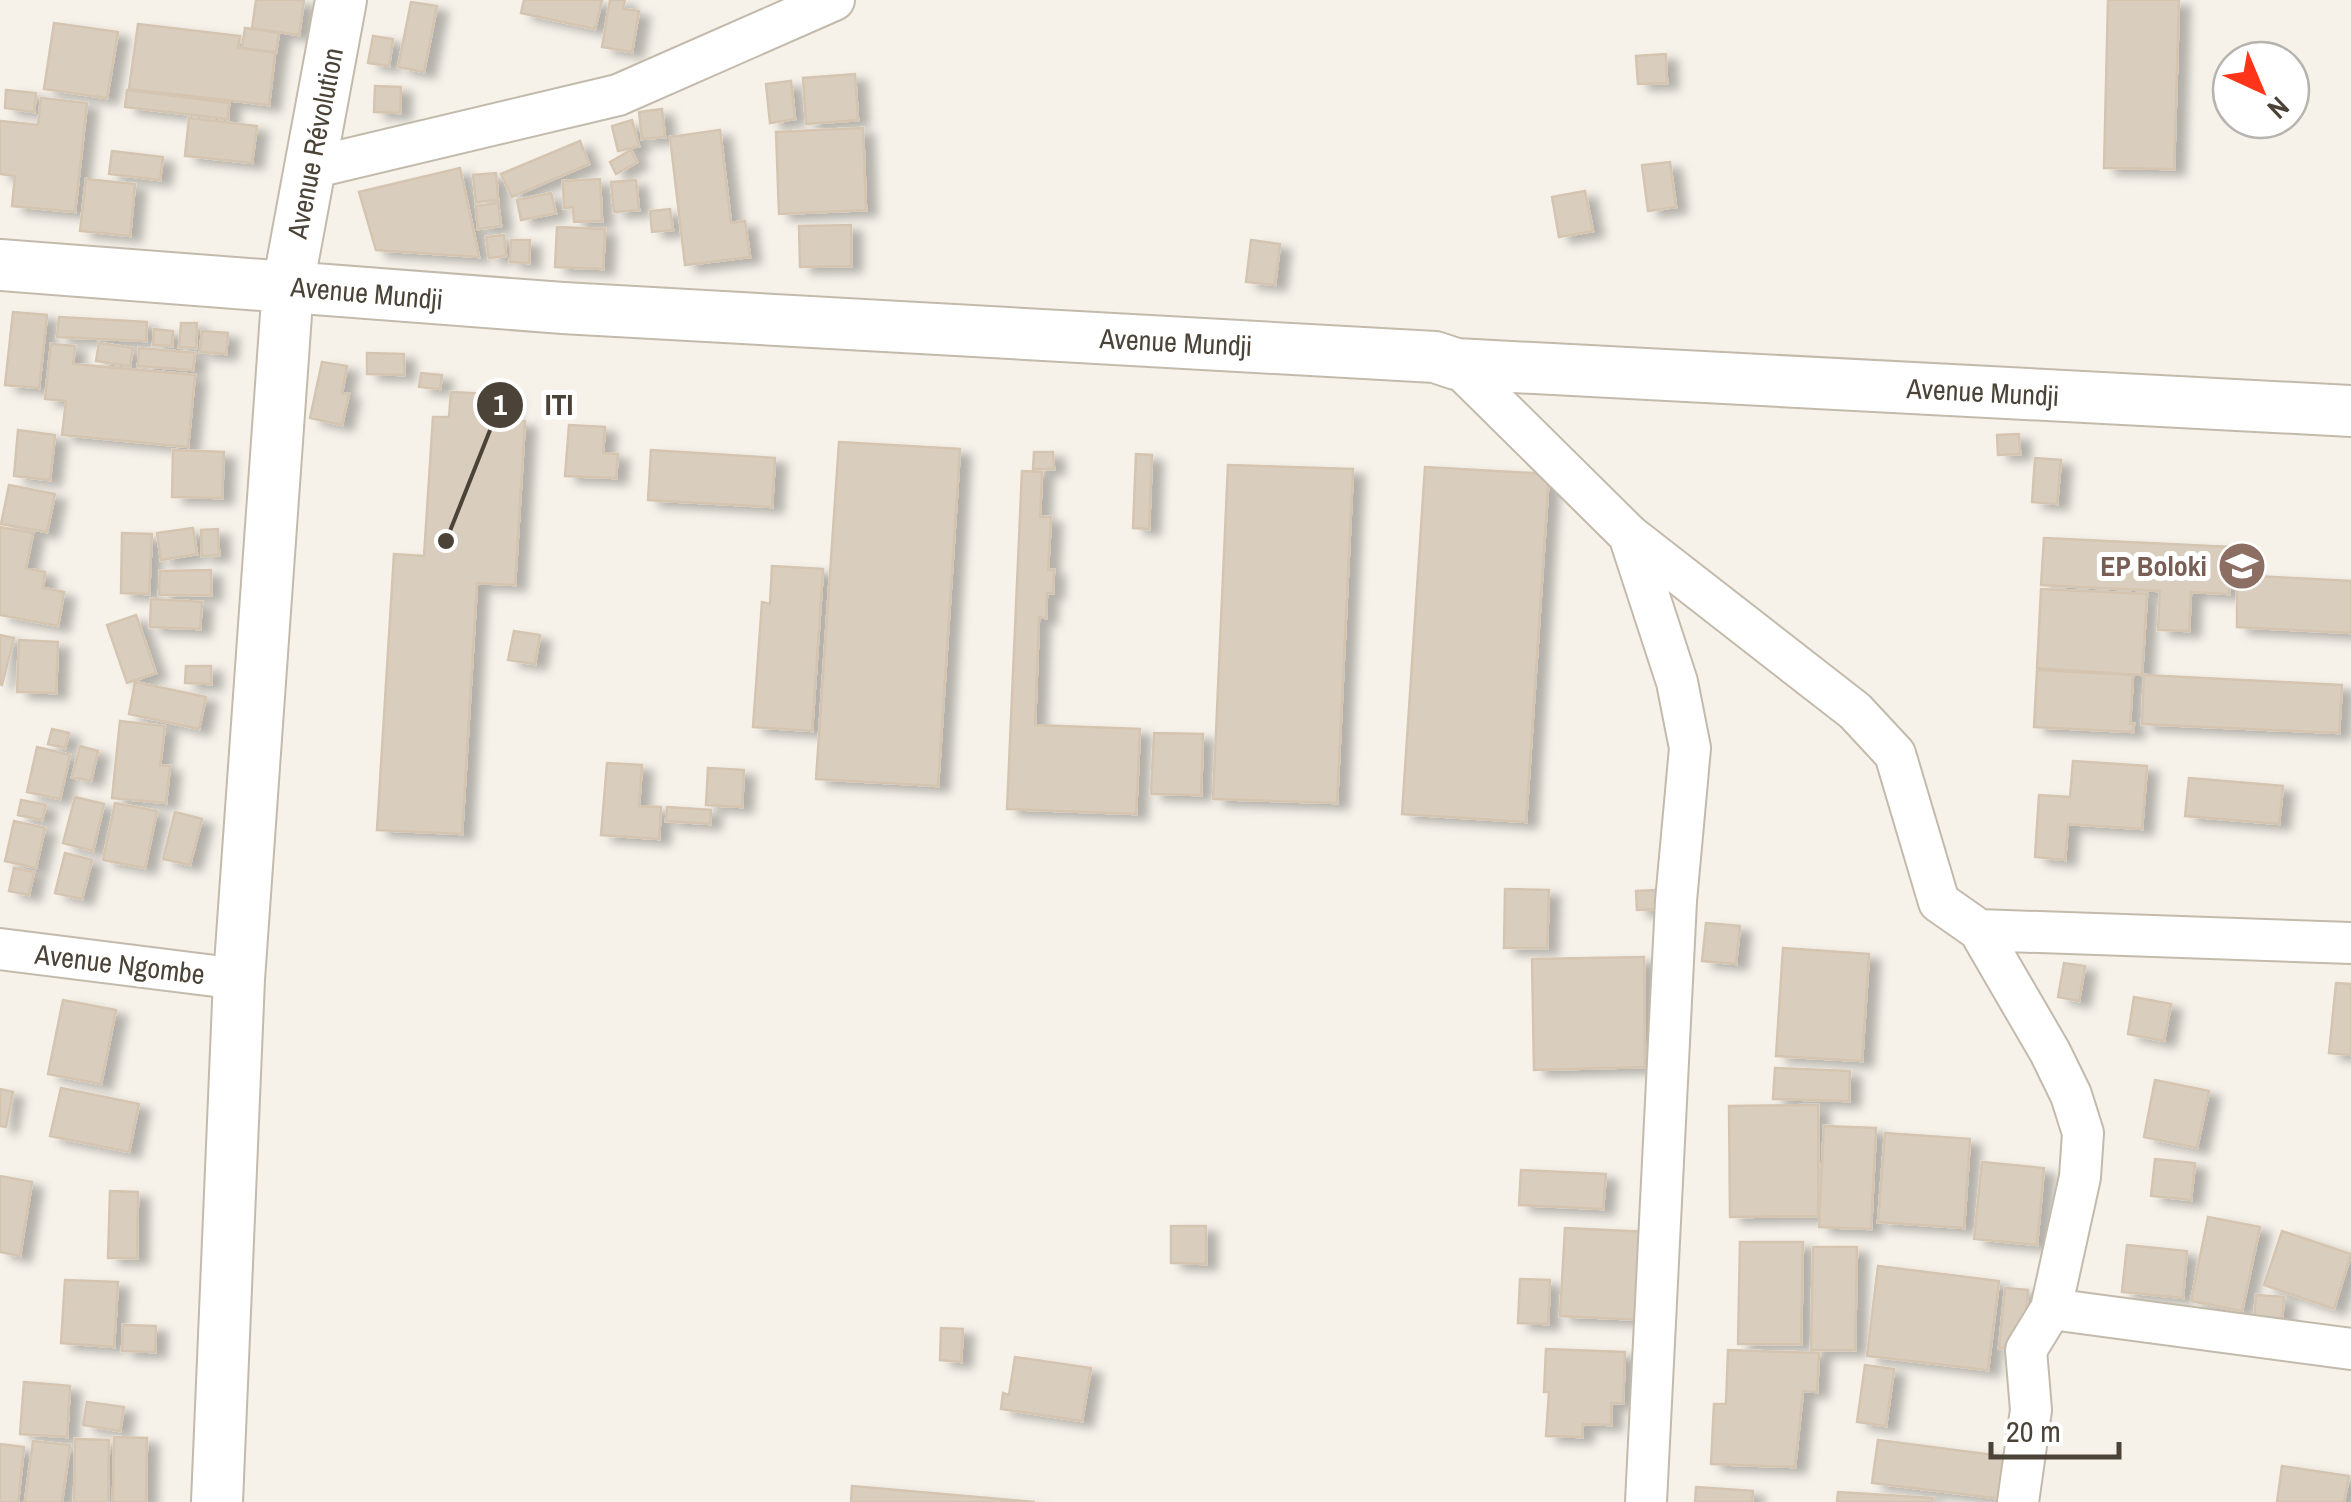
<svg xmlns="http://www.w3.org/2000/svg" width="2351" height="1502" viewBox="0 0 2351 1502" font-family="'Archivo Narrow',sans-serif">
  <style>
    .building { fill: #d9cebe; stroke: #d5c5b0; stroke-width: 2.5; filter: url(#shadow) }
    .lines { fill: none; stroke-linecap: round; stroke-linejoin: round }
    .minor-casing { stroke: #c3baab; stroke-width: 44 }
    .tertiary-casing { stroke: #c3baab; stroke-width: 54 }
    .minor { stroke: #fff; stroke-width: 40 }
    .tertiary { stroke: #fff; stroke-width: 50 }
    .labels { text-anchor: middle; stroke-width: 10; stroke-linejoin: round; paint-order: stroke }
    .street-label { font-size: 28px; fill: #4b4337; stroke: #fff }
    .education-label { font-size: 28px; font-weight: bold; fill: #785e54; stroke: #fff; text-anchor: end }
    .leader { fill: none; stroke: #4b4337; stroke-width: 4 }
    .callout-dot { fill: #4b4337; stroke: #fff; stroke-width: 4 }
    .mark-label { font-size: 30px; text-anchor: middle; font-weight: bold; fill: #fff }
    .callout-label { font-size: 30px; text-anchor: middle; font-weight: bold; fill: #4b4337; stroke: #fff; stroke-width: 10; stroke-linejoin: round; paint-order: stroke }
  </style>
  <defs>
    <filter id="shadow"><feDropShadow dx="11" dy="6" stdDeviation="5" flood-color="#0004"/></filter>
  </defs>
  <rect width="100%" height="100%" fill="#f6f2ea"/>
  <!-- building -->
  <path class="building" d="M256 0H304L299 35 252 28Z
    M524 0H602L595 29 521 13Z
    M610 0H625L623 9 639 11 632 52 602 47Z
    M2108 0H2179L2174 169 2104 168Z
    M411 2 437 6 424 72 398 67Z
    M54 23 118 32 107 98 44 89Z
    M138 24 240 36 238 48 275 53 269 105 129 89Z
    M245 28 279 33 276 52 242 48Z
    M373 36 393 39 389 66 368 63Z
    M1666 54 1667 83 1638 84 1636 56Z
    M855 74 858 120 806 124 803 78Z
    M791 81 795 119 770 123 766 84Z
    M375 86 401 87 400 113 374 112Z
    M6 90 36 93 34 112 5 108Z
    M127 90 229 103 228 119 125 107Z
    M41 98 87 103 75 212 12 206 15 176 0 174V121L38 125Z
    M662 109 665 137 642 139 639 112Z
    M189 118 257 126 252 163 185 156Z
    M632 120 639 146 618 151 612 126Z
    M863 128 866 210 779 214 776 132Z
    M720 130 731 223 745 221 750 257 685 265 670 137Z
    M580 141 589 164 512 197 501 174Z
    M631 150 637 162 616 174 610 162Z
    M112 151 163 157 160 180 109 174Z
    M1670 162 1676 207 1648 211 1642 165Z
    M460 168 479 257 376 250 359 192Z
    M496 173 498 200 476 202 473 175Z
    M86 179 135 184 130 236 80 231Z
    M600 179 602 221 574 222 573 207 564 208 563 181Z
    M636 180 639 210 614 212 611 182Z
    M1585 191 1593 231 1559 237 1552 197Z
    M551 193 556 213 521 220 517 200Z
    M498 203 501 226 478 229 476 206Z
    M670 209 673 230 652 232 650 211Z
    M851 225V266L800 267 799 226Z
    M557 227 605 229 603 269 555 267Z
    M504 235 506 256 489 258 486 237Z
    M511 240H530L529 263 510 262Z
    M1251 240 1280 244 1275 285 1246 282Z
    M13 312 47 315 39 388 5 385Z
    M59 317 147 322 146 341 57 337Z
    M181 323H197L196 348 179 347Z
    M154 329 173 331 172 346 153 345Z
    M202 331 228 333 226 354 200 352Z
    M99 343 133 348 130 366 96 361Z
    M51 344 75 346 73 364 195 375 188 447 62 435 66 401 45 399Z
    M139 348 195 353 193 370 138 366Z
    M367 353 404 354V375L367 374Z
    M322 362 347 366 342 393 349 394 342 425 310 418Z
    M421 373 442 375 440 389 419 387Z
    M451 392 510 395 508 421H525L515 585 477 583 462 834 377 830 394 554 424 556 433 417H449Z
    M569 425 605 427 603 453 618 454 616 478 565 476Z
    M18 430 55 435 50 480 14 476Z
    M2019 434 2020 454 1998 455 1997 435Z
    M839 442 960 449 938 786 816 779Z
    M173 450 224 452 222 498 172 497Z
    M651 450 775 458 772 507 648 500Z
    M1034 452H1053L1054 469H1033Z
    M1136 454 1152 455 1149 529 1133 528Z
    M2035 458 2061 460 2057 504 2032 502Z
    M1228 465 1353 469 1337 803 1213 799Z
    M1425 467 1549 474 1526 822 1402 814Z
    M1022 471 1042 472 1040 517H1051L1048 570H1054L1053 593H1047L1046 618 1039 617 1035 725 1140 729 1136 814 1007 809Z
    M9 485 55 494 47 532 1 524Z
    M0 527 33 533 26 568 45 572 43 588 64 592 58 626 0 615Z
    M193 528 197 554 161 560 157 533Z
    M218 529 219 555 202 556 201 530Z
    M122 533 152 534 149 594 121 593Z
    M2044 538 2231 547 2229 594 2191 592 2189 631 2158 630 2160 591 2041 585Z
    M772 566 823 569 812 731 753 727 762 602 770 604Z
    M211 570V595H159L160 571Z
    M2237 575 2351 581V633L2237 627Z
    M2041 589 2147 594 2142 675 2037 668Z
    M151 599 202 602 200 629 150 627Z
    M136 615 156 673 127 683 107 625Z
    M514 631 540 635 535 664 508 660Z
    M0 635 14 638 2 685 0 684Z
    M19 640 58 642 56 693 17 692Z
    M186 666H211V684L185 683Z
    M2037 670 2133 675 2130 724H2134L2133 732 2034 727Z
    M2144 675 2342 685 2339 733 2142 724Z
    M135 682 206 697 199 729 129 714Z
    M120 721 165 726 160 766H170L166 803 112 798Z
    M52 729 69 733 65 748 48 744Z
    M1154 733 1203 734 1201 795 1151 794Z
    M80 746 98 751 91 781 72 777Z
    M37 747 70 755 60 799 27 792Z
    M2073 761 2147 766 2142 829 2068 824 2065 860 2035 857 2039 795 2070 797Z
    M607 763 642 765 639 806 661 807 659 839 601 835Z
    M708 768 744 770 742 807 706 805Z
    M2189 778 2283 786 2279 824 2185 816Z
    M75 797 104 804 93 851 63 843Z
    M21 800 46 805 42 820 18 815Z
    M115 803 157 811 145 868 103 860Z
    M667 807 711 810 710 824 666 821Z
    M175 812 202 819 190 865 163 859Z
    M14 821 45 828 36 868 5 861Z
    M65 853 92 860 82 899 55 893Z
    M14 868 34 872 29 895 9 891Z
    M1505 889 1549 890 1547 948H1504Z
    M1660 890 1661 909 1637 910 1636 891Z
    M1706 923 1740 926 1736 964 1702 961Z
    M1783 948 1869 954 1862 1061 1776 1056Z
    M1644 957 1645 1067 1534 1070 1532 959Z
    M2064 963 2085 966 2079 1001 2058 997Z
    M2336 983 2351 984V1055L2329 1053Z
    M2134 997 2171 1004 2164 1041 2128 1034Z
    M63 1000 116 1010 101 1084 48 1074Z
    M1775 1068 1850 1071 1849 1101 1773 1099Z
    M2155 1080 2209 1091 2197 1148 2144 1137Z
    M61 1088 139 1104 129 1152 50 1136Z
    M0 1089 13 1092 6 1127 0 1126Z
    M1818 1105V1216L1730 1217 1729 1106Z
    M1824 1126 1876 1128 1871 1229 1819 1227Z
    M1885 1133 1970 1139 1964 1228 1878 1222Z
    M2155 1159 2195 1163 2191 1200 2151 1196Z
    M1982 1162 2044 1168 2037 1245 1974 1239Z
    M1521 1170 1606 1174 1603 1209 1519 1205Z
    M0 1176 32 1182 20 1256 0 1252Z
    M110 1191 138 1192 137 1258H108Z
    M2208 1217 2260 1227 2242 1311 2191 1301Z
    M1171 1226H1206V1264L1171 1263Z
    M1565 1228 1648 1232 1644 1320 1560 1316Z
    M2282 1231 2351 1254 2334 1309 2264 1285Z
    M1740 1242H1803L1801 1344H1738Z
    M2127 1245 2187 1251 2183 1298 2122 1292Z
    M1813 1247H1857L1855 1350H1811Z
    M1878 1266 1999 1281 1988 1370 1867 1356Z
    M1520 1279 1550 1280 1548 1324 1518 1323Z
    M65 1280 118 1282 114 1347 61 1343Z
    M2005 1288 2028 1290 2023 1350 1999 1348Z
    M2256 1295 2284 1297 2282 1320 2254 1319Z
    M123 1325 156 1326 155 1352 122 1351Z
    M941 1328 963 1329 961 1362 940 1360Z
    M1546 1349 1625 1352 1623 1403H1611V1425L1583 1424 1582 1437 1546 1436 1549 1392H1544Z
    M1728 1350 1819 1353 1817 1392 1803 1391 1795 1467 1711 1464 1714 1404H1726Z
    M1015 1357 1091 1368 1082 1421 1001 1409 1003 1393 1009 1395Z
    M1865 1365 1894 1369 1886 1426 1857 1422Z
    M24 1382 70 1386 67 1437 20 1434Z
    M87 1402 124 1407 120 1431 83 1425Z
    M114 1437 147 1438 146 1502H113Z
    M75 1439 109 1440 108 1502H74Z
    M1878 1440 2010 1457 2004 1499 1872 1483Z
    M33 1441 70 1445 62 1502H25Z
    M0 1444 24 1447 18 1502H0Z
    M2282 1466 2349 1476 2344 1502H2277Z
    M852 1486 1035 1502H851Z
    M1696 1487 1753 1491 1752 1502H1695Z
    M1838 1492 1933 1498 1932 1502H1837Z"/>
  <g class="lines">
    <!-- minor casing -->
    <g class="minor-casing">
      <path id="minor" d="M311 168 618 95 834 0
        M1456 364 1629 535 1677 682 1690 748 1676 901 1646 1502
        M1629 535 1855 711 1895 754 1939 902 1979 930 2050 1052 2071 1095 2083 1133 2080 1177 2051 1309 2026 1350 2031 1410 2018 1502
        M1979 930 2351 943
        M0 949 239 979
        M2051 1309 2351 1349"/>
    </g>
    <!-- tertiary casing -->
    <g class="tertiary-casing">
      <path id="tertiary" d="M0 265 563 308 1435 357 1456 364 2351 411
        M217 1502 239 979 288 286 341 0"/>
    </g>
    <!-- minor -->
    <use href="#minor" class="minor"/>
    <!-- tertiary -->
    <use href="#tertiary" class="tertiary"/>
  </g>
  <!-- icons -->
  <defs>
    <g id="school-disc" transform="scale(2.5)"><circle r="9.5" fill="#8d6e63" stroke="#fff"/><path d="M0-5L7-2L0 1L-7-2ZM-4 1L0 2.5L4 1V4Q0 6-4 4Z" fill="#fff"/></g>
  </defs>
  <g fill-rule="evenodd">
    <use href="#school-disc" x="2242" y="566"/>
  </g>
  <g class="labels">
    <!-- street labels -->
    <g class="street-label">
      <text transform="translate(315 143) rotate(-79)" y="10">Avenue Révolution</text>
      <text transform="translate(367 293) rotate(5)" y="10">Avenue Mundji</text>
      <text transform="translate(1176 342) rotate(3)" y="10">Avenue Mundji</text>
      <text transform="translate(1983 392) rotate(3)" y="10">Avenue Mundji</text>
      <text transform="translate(120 964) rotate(7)" y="10">Avenue Ngombe</text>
    </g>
    <!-- education labels -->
    <g class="education-label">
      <text x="2207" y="576">EP Boloki</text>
    </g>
  </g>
  <!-- callouts -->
  <path class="leader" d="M446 541L500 405"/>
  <g class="callout-dot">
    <circle cx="446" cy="541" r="10"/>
    <circle cx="500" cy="405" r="25"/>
  </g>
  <g class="mark-label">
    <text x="500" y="415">1</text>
  </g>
  <g class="callout-label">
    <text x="559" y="415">ITI</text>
  </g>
  <!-- north arrow -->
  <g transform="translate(2261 90) rotate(136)"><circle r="48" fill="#ffffff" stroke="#b7b4af" stroke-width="2.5"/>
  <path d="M0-8L18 38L0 25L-18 38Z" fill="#ff3418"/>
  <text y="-15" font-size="28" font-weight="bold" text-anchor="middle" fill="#4b4337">N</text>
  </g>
  <!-- scale -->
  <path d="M1991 1442v15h128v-15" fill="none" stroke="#4b4337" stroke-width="5"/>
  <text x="2006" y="1442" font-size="30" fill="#4b4337" stroke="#ffffff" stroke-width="8" paint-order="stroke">20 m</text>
</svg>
